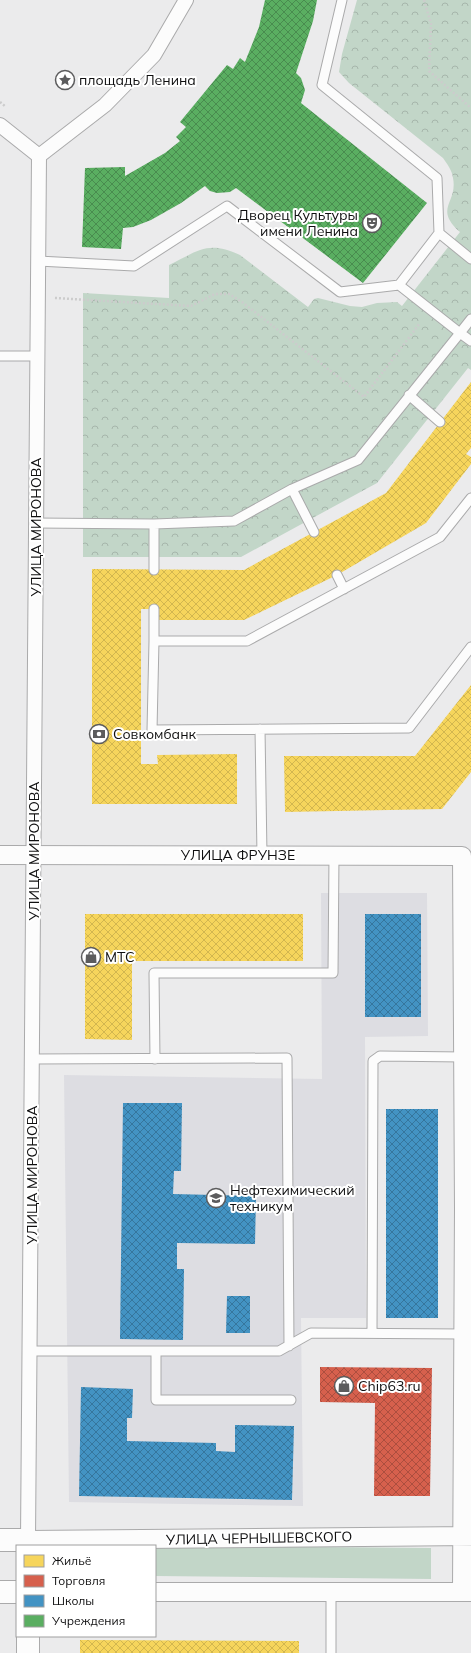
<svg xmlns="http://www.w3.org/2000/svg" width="471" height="1653" viewBox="0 0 471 1653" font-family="Mulish,sans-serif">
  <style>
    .built { fill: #dddde2 }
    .green { fill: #c2d6c8 }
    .park { fill: url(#park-crowns) }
    .homes { fill: url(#homes-cross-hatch) }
    .shops { fill: url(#shops-cross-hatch) }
    .schools { fill: url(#schools-cross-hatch) }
    .public { fill: url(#public-cross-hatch) }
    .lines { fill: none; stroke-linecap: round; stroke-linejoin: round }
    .service-casing { stroke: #aaaaab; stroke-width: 11 }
    .pedestrian-casing { stroke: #aaaaab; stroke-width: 16 }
    .minor-casing { stroke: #aaaaab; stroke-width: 20 }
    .secondary-casing { stroke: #aaaaab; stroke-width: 24 }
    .path { stroke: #ccc; stroke-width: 2.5; stroke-dasharray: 2 2; stroke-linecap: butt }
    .service { stroke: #fcfcfc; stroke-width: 9 }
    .pedestrian { stroke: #fcfcfc; stroke-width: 14 }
    .minor { stroke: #fcfcfc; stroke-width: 18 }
    .secondary { stroke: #fcfcfc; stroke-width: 22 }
    .labels { text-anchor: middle; stroke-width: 4; stroke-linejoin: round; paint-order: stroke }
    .poi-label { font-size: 14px; fill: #0f0f10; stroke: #fff; text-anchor: start }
    .street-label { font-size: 14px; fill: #0f0f10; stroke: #fff }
  </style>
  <defs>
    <pattern id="park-crowns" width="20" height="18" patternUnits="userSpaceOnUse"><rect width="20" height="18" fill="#c2d6c8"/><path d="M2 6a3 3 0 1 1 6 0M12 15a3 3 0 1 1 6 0" fill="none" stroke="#a6b6ab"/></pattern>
    <pattern id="homes-cross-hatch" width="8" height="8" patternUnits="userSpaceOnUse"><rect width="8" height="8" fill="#f6d55c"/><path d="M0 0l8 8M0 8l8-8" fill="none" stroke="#d2b64f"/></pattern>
    <pattern id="shops-cross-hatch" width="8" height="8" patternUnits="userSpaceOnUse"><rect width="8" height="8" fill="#d6604d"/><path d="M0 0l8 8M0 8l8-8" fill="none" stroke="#ac4e3f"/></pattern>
    <pattern id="schools-cross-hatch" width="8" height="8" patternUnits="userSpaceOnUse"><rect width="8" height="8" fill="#4393c3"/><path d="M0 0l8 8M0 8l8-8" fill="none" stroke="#36769d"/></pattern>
    <pattern id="public-cross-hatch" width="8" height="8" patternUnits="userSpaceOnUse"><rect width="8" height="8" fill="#5aae61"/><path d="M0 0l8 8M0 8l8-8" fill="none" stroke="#498c4f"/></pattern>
  </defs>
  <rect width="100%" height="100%" fill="#ebebec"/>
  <!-- built -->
  <path class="built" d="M321 893H427L428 1036 365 1037 366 1318H301L303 1506 69 1502 64 1075 322 1079Z"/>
  <!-- green -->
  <path class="green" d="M79 1545 431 1548V1579L155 1576V1546Z"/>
  <!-- park -->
  <path class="park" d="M357 0H471V370L468 368 377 483 241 557H83V293L169 298V265C198 251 208 240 240 255L308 307 314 299 318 298 350 306 362 307 377 303 397 302 402 306 460 232C433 208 458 203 453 178 452 170 447 164 443 158L349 83 339 72 342 54Z"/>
  <!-- homes -->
  <path class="homes" d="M471 382V448L466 454 471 457V464L426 523 337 575 244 620H158V609H141V764H158L157 755 237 754V804H92V569L244 570 386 493Z
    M471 685V772L442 809 285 812 284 756H415Z
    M85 914H303V961H132V1040L85 1039Z
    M80 1640 299 1641V1653H80Z"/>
  <!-- shops -->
  <path class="shops" d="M320 1367 432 1368 430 1496H374L375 1403 320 1402Z"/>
  <!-- schools -->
  <path class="schools" d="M365 914H421V1017H365Z
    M123 1103H182L181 1171H174L173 1194 256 1196 255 1244 177 1243V1269H184L183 1340 120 1339Z
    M386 1109H438V1318H386Z
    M227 1296H250V1333H226Z
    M81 1387 133 1389 132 1418H127V1441L216 1443V1451L235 1452V1425L294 1426 292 1500 79 1496Z"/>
  <!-- public -->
  <path class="public" d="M265 0H317L313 21 296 73 301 78 305 90 301 103 427 203 363 283 236 188 230 192 217 193 210 191 205 186 181 203 151 220 133 227 123 228 121 249 82 247 85 168 125 167V176L165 153 180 141 176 137 186 127 180 122 227 65 233 69 240 58 245 62 259 27Z"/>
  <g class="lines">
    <!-- service casing -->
    <g class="service-casing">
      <path id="service" d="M342 0 322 85 437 178 439 233
        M471 259 439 233 399 285 460 333 471 319
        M38 261 134 266 227 206 340 292 399 285
        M0 356H37
        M409 395 440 422
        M292 489 314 532
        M471 498 440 537 247 641H154L152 730 409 728 471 647
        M36 523 154 524 234 521 292 489 358 460 460 333 471 341
        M154 570V524
        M337 575 344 589
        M154 609V641
        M260 729 262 855
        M32 1059 287 1058 289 1346
        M155 1059 154 973H333L334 855
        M372 1333 373 1061 380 1056 463 1057
        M30 1351H279L311 1333 463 1334
        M156 1351V1400H291
        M331 1653V1592"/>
    </g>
    <!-- pedestrian casing -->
    <g class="pedestrian-casing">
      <path id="pedestrian" d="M0 125 39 156 105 105 154 55 186 0
        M28 1540 39 156"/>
    </g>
    <!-- minor casing -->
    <g class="minor-casing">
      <path id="minor" d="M0 855 462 856
        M28 1540 471 1536
        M155 1592H471
        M462 1592 464 1209 462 856"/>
    </g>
    <!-- secondary casing -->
    <g class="secondary-casing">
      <path id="secondary" d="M0 1540H28V1546
        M0 1592H17
        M28 1653V1636"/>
    </g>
    <!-- path -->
    <path class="path" d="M424 0 431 24 429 71 471 108
      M0 102 6 107
      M55 298 191 306 215 294H229L242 302 364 397 420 323"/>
    <!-- service -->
    <use href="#service" class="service"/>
    <!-- pedestrian -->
    <use href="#pedestrian" class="pedestrian"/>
    <!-- minor -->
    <use href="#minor" class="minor"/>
    <!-- secondary -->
    <use href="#secondary" class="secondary"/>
  </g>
  <!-- icons -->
  <defs>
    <g id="sight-ring" transform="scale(1)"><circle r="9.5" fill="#fff" stroke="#5c5c5d" stroke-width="1.5"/><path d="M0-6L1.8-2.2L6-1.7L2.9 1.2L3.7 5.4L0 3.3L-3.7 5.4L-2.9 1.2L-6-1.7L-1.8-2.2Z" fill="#5c5c5d"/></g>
    <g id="theatre-ring" transform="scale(1)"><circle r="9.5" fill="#fff" stroke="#5c5c5d" stroke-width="1.5"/><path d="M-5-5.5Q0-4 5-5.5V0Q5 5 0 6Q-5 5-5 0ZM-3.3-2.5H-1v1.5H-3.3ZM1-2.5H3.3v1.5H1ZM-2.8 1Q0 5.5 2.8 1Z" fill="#5c5c5d"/></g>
    <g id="bank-ring" transform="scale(1)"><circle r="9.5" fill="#fff" stroke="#5c5c5d" stroke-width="1.5"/><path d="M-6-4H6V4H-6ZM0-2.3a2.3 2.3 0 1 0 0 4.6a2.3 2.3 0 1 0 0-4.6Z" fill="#5c5c5d"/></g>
    <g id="shop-ring" transform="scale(1)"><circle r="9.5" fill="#fff" stroke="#5c5c5d" stroke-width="1.5"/><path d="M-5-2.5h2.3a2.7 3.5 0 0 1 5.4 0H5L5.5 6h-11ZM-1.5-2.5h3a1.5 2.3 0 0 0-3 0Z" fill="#5c5c5d"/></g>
    <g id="university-ring" transform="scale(1)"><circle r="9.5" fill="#fff" stroke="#5c5c5d" stroke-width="1.5"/><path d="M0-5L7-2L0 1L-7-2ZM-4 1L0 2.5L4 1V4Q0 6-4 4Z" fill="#5c5c5d"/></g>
  </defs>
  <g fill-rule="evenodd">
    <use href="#sight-ring" x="65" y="80"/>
    <use href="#theatre-ring" x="372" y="223"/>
    <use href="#bank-ring" x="99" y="734"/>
    <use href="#shop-ring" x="91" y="957"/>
    <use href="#university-ring" x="216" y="1198"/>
    <use href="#shop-ring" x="344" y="1386"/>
  </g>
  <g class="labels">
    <!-- poi labels -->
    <g class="poi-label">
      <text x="79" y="85">площадь Ленина</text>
      <text x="358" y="220" text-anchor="end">Дворец Культуры<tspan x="358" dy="16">имени Ленина</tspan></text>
      <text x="113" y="739">Совкомбанк</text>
      <text x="105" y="962">МТС</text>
      <text x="230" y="1195">Нефтехимический<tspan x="230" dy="16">техникум</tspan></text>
      <text x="358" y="1391">Chip63.ru</text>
    </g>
    <!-- street labels -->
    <g class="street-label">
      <text transform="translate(36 527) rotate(-90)" y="5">УЛИЦА МИРОНОВА</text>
      <text transform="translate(34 851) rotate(-90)" y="5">УЛИЦА МИРОНОВА</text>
      <text x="238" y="860">УЛИЦА ФРУНЗЕ</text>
      <text transform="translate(32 1175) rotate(-90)" y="5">УЛИЦА МИРОНОВА</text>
      <text transform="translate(259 1538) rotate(-1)" y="5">УЛИЦА ЧЕРНЫШЕВСКОГО</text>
    </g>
  </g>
  <!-- legend -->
  <rect x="16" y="1545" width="140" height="92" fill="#ffffff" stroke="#9f9f9f"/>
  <rect x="24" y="1555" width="20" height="12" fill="#f6d55c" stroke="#9f9f9f"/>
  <text x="52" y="1565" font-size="12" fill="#0f0f10">Жильё</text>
  <rect x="24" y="1575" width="20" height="12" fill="#d6604d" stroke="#9f9f9f"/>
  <text x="52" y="1585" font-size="12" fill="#0f0f10">Торговля</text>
  <rect x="24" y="1595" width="20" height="12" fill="#4393c3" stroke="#9f9f9f"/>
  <text x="52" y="1605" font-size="12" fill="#0f0f10">Школы</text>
  <rect x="24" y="1615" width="20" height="12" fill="#5aae61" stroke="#9f9f9f"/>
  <text x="52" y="1625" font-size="12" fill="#0f0f10">Учреждения</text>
</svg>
